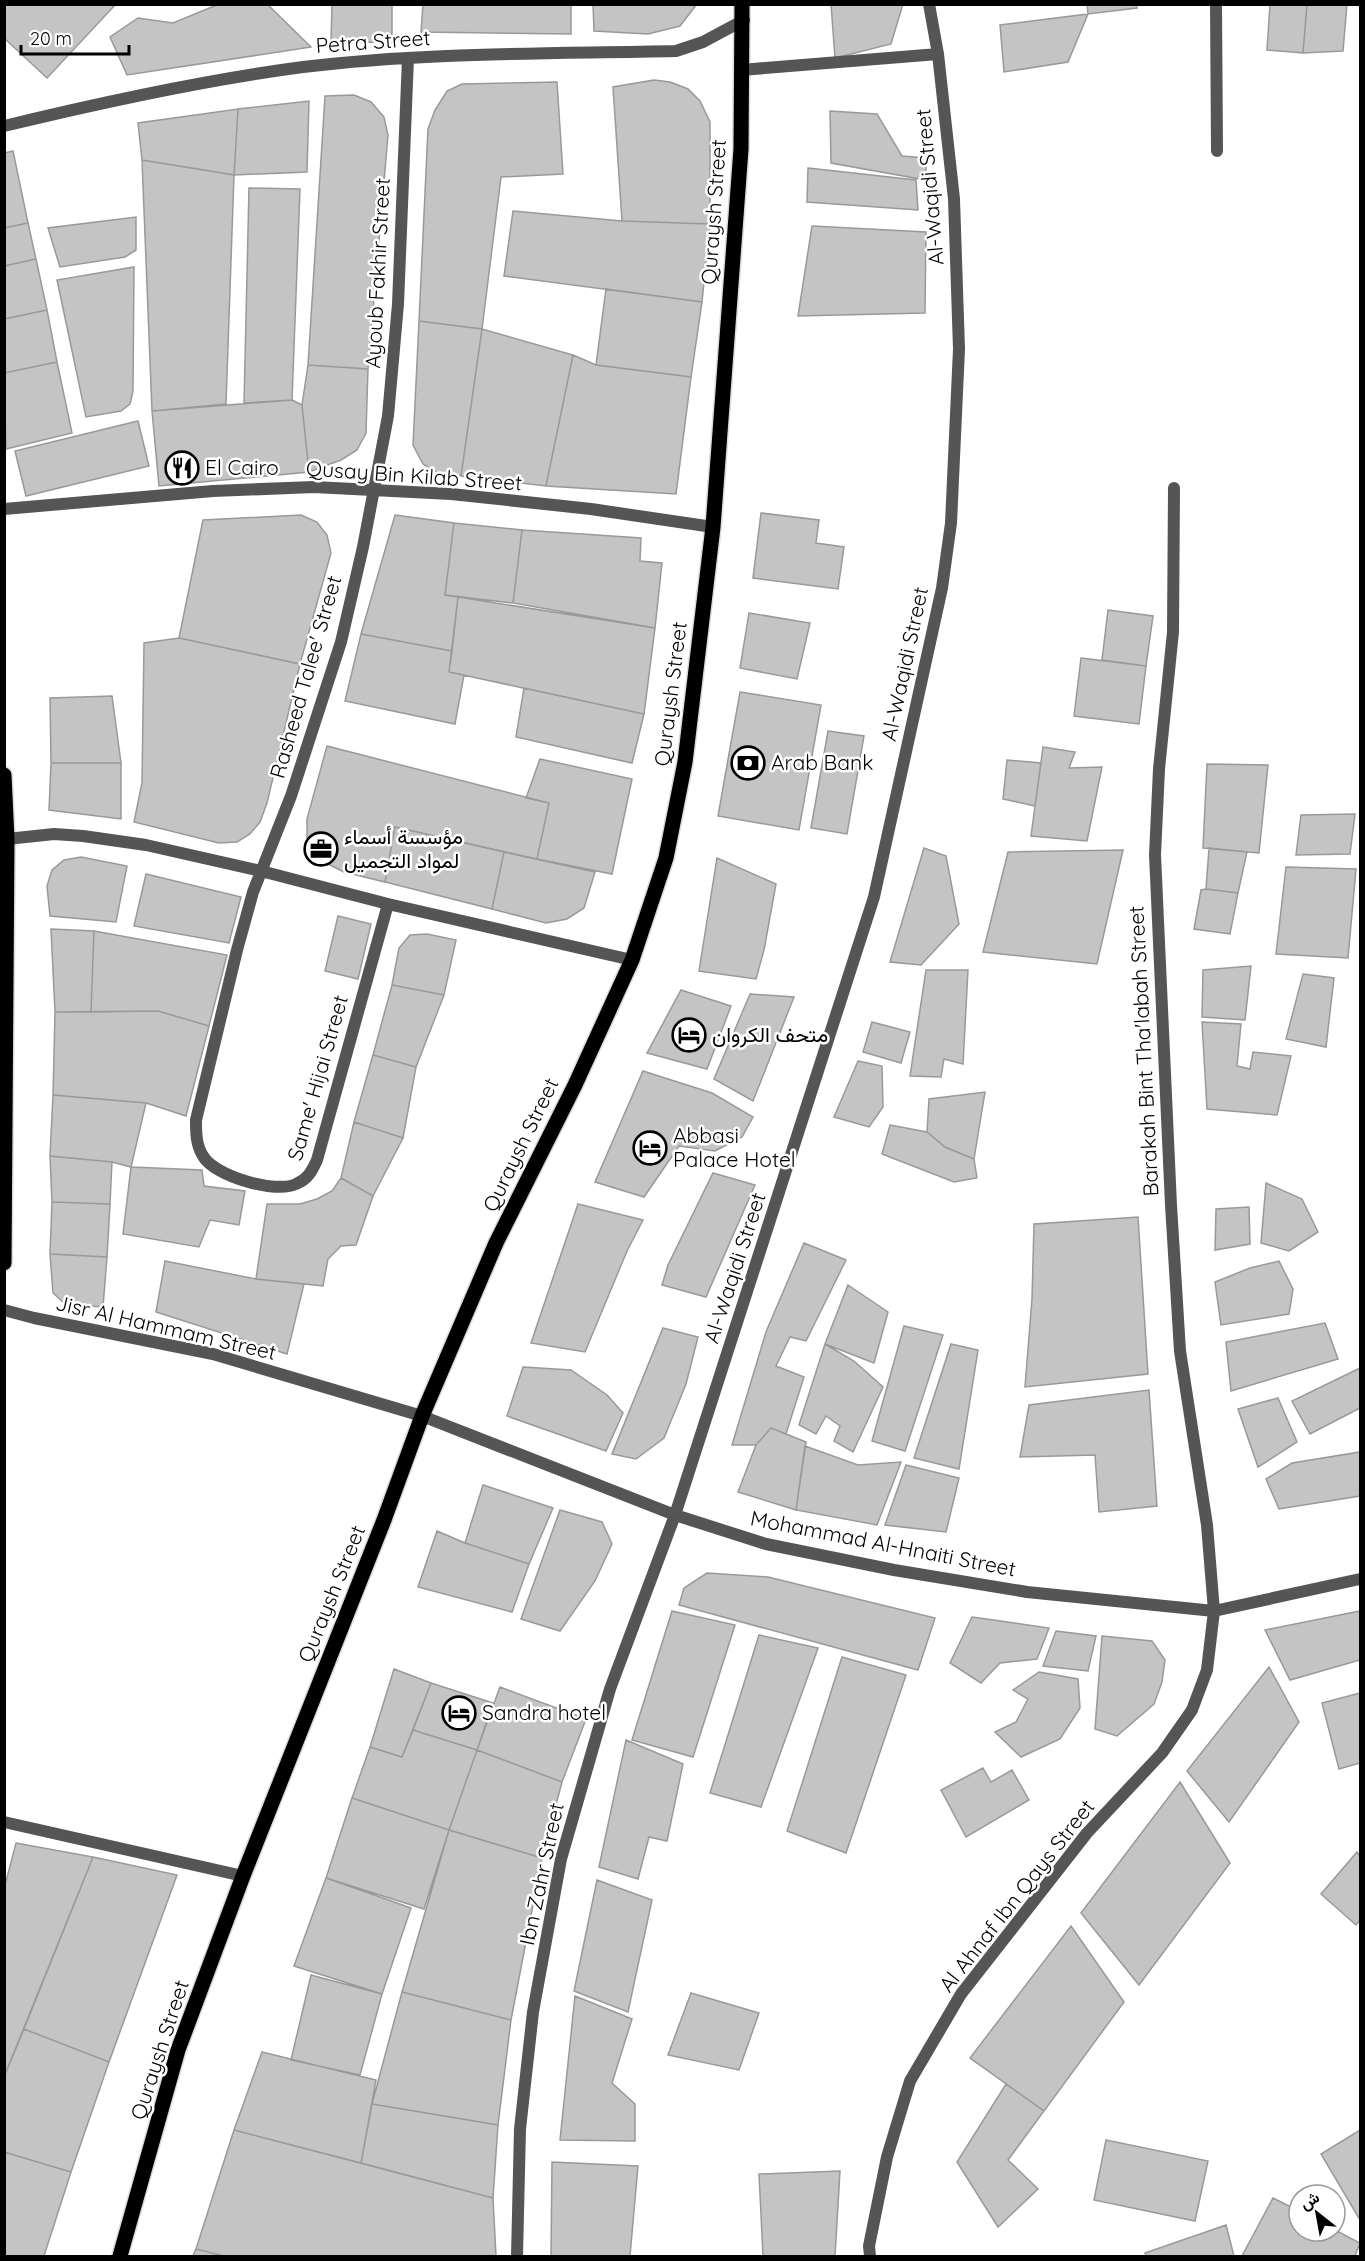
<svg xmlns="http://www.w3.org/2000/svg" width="1365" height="2261" viewBox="0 0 1365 2261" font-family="Quicksand,Vazirmatn,sans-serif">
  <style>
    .building { fill: #c4c4c4; stroke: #999; stroke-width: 1.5 }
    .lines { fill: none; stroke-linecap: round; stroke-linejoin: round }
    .primary-casing { stroke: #dbdbdb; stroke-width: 18 }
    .minor { stroke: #555; stroke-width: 12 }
    .primary { stroke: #000; stroke-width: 15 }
    .labels { text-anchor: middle; stroke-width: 5; stroke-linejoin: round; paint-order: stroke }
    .street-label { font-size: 21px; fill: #000; stroke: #fff }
    .poi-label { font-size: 21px; fill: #000; stroke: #fff; text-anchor: start }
  </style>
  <rect width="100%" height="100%" fill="#fff"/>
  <!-- building -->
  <path class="building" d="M4 4H116L47 78 4 38Z
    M219 4H267L311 47 127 75 110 37 138 18 173 23Z
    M332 4H392V42L331 43Z
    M423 4H571V34L421 32Z
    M593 4H697L680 26 648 34 594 31Z
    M831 4H903L891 44 835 58Z
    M1087 4H1136L1137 8 1088 14Z
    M1270 4H1307L1303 53 1267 50Z
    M1307 4H1347L1343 51 1303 53Z
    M1088 14 1068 62 1004 72 1000 25Z
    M654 80 670 82 688 89 700 101 710 122V224L622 221 613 87Z
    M557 82 563 174 501 177 482 329 419 321 428 129 435 110 447 91 462 84Z
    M354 95 371 102 384 117 388 135 368 369 308 365 325 96Z
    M309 101 307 172 234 175 238 109Z
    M238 109 234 175 142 160 138 123Z
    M830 111 877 114 902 156 926 158V180L831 163Z
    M13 151 28 223 4 228V153Z
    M142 160 234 175 226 404 152 411Z
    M808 168 916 180 918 210 807 202Z
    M249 188 300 189 292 400 244 403Z
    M513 211 622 221 710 224 702 302 504 276Z
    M136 217V250L125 257 60 267 48 228Z
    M28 223 36 259 4 266V228Z
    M812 226 926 232 925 313 798 316Z
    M36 259 47 310 4 319V266Z
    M134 267 133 391 130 404 121 411 86 417 57 280Z
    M606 289 702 302 691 377 596 365Z
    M47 310 57 362 4 373V319Z
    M419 321 482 329 461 476 439 474 423 464 413 445Z
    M482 329 573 355 546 486 461 476Z
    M573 355 596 365 691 377 676 494 546 486Z
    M57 362 72 433 6 449 4 373Z
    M308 365 368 369 366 433 357 450 341 460 309 472 302 405Z
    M292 400 302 405 309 472 159 486 152 411Z
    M138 421 149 466 26 496 15 451Z
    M761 513 819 520 816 543 844 547 838 589 753 578Z
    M301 515 317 522 327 535 331 553 300 664 179 638 203 520Z
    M395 515 454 523 445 595 458 597 452 651 361 634Z
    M454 523 522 530 513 603 445 595Z
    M522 530 641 538 640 561 662 563 655 628 513 603Z
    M458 597 655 628 644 714 449 672Z
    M1108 610 1153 616 1146 666 1102 660Z
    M749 613 810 623 797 679 740 668Z
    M361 634 452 651 449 672 464 675 455 724 345 701Z
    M179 638 300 664 267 803 260 822 250 834 237 842 219 843 134 822 142 783 144 643Z
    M1081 658 1146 666 1139 724 1074 716Z
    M524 688 644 714 632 763 516 737Z
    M740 692 821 705 799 830 718 816Z
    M112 696 121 763H51L50 698Z
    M828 731 864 736 847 834 811 828Z
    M327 746 549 803 537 859 395 827 385 882 344 872 330 865 317 855 307 838V819Z
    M1043 747 1075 752 1069 768 1102 767 1087 841 1031 836Z
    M540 759 632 779 612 874 537 859 549 803 526 798Z
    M1007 760 1041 763 1035 806 1003 799Z
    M51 763H121V819L49 810Z
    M1207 764 1268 765 1259 853 1203 848Z
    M1355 814 1350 854 1296 855 1301 815Z
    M395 827 504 852 492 909 385 882Z
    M924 848 946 856 959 924 921 965 890 962Z
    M1209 848 1247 852 1238 893 1206 889Z
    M1123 850 1097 964 983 952 1008 852Z
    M504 852 595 872 584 908 567 919 546 923 492 909Z
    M81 857 127 866 116 922 50 916 47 886 52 870 64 860Z
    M717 858 776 884 764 950 756 979 699 971Z
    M1286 867 1356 869 1348 958 1276 954Z
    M146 874 241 897 229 943 134 926Z
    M1206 889 1238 893 1230 934 1194 929 1201 890Z
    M338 916 371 924 358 979 325 971Z
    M51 929 94 931 91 1012H55Z
    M94 931 227 955 209 1026 158 1011 91 1012Z
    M427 934 456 940 444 995 392 985 399 948 410 935Z
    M1251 966 1245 1020 1202 1017 1203 970Z
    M926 970H968L963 1064 944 1059 941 1077 910 1076Z
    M1303 974 1334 978 1326 1047 1286 1039Z
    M392 985 444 995 416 1067 373 1055Z
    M681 990 731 1006 707 1069 647 1053Z
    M750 994 794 997 753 1101 714 1079Z
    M158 1011 209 1026 186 1116 146 1103 53 1095 55 1012Z
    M872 1022 910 1032 901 1063 863 1052Z
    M1202 1022 1241 1024 1237 1066 1250 1069 1253 1052 1291 1056 1277 1115 1207 1109Z
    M373 1055 416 1067 403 1138 354 1122Z
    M858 1061 882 1066 883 1107 869 1127 834 1117Z
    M643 1071 712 1093 753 1117 742 1137 715 1151 679 1146 644 1197 595 1182Z
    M985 1092 974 1159 945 1147 927 1132 929 1099Z
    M53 1095 146 1103 131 1167 112 1162 50 1156Z
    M354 1122 403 1138 373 1196 341 1178Z
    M890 1125 927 1132 945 1147 974 1159 977 1178 954 1182 882 1154Z
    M50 1156 112 1162 110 1204 52 1202Z
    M131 1167 202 1170 204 1186 245 1191 239 1225 210 1220 199 1247 123 1234Z
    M713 1173 755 1185 706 1297 662 1285 668 1265Z
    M341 1178 373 1196 356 1245 341 1246 328 1259 323 1286 256 1279 267 1204H300L317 1199 332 1191Z
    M1266 1183 1302 1199 1318 1232 1289 1251 1261 1243Z
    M52 1202 110 1204 107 1257 50 1254Z
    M578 1204 643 1220 627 1251 585 1352 531 1343Z
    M1249 1207 1250 1244 1215 1250 1216 1209Z
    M1138 1217 1148 1374 1025 1387 1032 1299 1034 1224Z
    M804 1243 846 1260 806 1341 790 1337 776 1366 804 1377 786 1434 771 1428 756 1445H732L766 1332Z
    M50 1254 107 1257 103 1307 65 1304 53 1293Z
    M165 1261 256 1279 304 1284 287 1354 156 1312Z
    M1279 1261 1293 1289 1289 1314 1221 1325 1215 1282 1250 1268Z
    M848 1285 888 1312 874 1363 825 1344Z
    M1325 1323 1338 1359 1231 1391 1226 1342Z
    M904 1326 943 1335 905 1451 872 1441Z
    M663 1328 698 1337 686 1384 664 1438 636 1459 612 1454Z
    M825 1344 854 1361 883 1387 853 1452 834 1441 840 1426 826 1416 816 1434 799 1425Z
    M951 1344 978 1350 959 1469 914 1458Z
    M523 1367 571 1370 607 1395 623 1413 606 1451 507 1416Z
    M1360 1368V1408L1310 1434 1292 1401Z
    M1149 1390 1157 1506 1099 1512 1095 1455 1020 1457 1029 1405Z
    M1278 1398 1297 1442 1258 1467 1238 1409Z
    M771 1428 806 1442 796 1510 738 1492 756 1445Z
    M805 1446 858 1465 901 1462 877 1525 796 1510Z
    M1360 1452V1496L1279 1509 1266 1479 1292 1463Z
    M906 1465 959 1478 946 1532 885 1525Z
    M483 1485 553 1508 529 1564 465 1543Z
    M560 1510 602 1522 612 1544 595 1581 560 1631 521 1619Z
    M437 1531 465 1543 529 1564 512 1612 418 1587Z
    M707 1573 768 1577 935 1618 918 1670 679 1605 684 1588Z
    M672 1611 735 1625 693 1757 632 1740Z
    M1360 1611V1660L1290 1680 1265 1630Z
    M972 1617 1049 1628 1037 1659 1000 1663 981 1683 950 1663Z
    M1056 1631 1096 1636 1088 1671 1043 1666Z
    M759 1635 818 1648 761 1807 710 1793Z
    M1102 1636 1152 1641 1165 1660 1162 1682 1154 1704 1117 1736 1095 1729Z
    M842 1657 906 1675 846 1853 787 1831Z
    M1269 1667 1299 1722 1229 1822 1187 1771Z
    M394 1669 431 1683 402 1757 370 1747Z
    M1039 1672 1078 1679 1080 1708 1060 1739 1021 1757 995 1732 1016 1722 1028 1699 1013 1690Z
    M431 1683 493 1703 477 1750 413 1730Z
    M500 1687 586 1719 562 1782 477 1750Z
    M1360 1693V1763L1339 1769 1322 1703Z
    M413 1730 477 1750 449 1830 352 1798 370 1747 402 1757Z
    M626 1740 683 1764 667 1841 649 1837 638 1879 599 1867Z
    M477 1750 562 1782 542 1858 449 1830Z
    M983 1768 991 1782 1012 1770 1029 1800 966 1837 941 1790Z
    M1180 1782 1230 1863 1139 1985 1081 1913Z
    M352 1798 449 1830 424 1909 326 1878Z
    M449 1830 542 1858 511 2020 402 1992Z
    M16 1843 93 1857 4 2077V1889Z
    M1357 1852 1360 1856V1920L1356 1925 1321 1894Z
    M93 1857 177 1875 109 2062 24 2029Z
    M326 1878 411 1908 382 1994 294 1966Z
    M597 1880 652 1900 628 2012 574 1991Z
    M1071 1926 1124 2002 1044 2111 970 2058Z
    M311 1975 382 1994 360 2075 291 2060Z
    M402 1992 511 2020 498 2125 372 2104Z
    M691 1993 759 2013 739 2070 668 2055Z
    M575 1996 632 2019 612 2083 635 2104V2141L560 2140Z
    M24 2029 109 2062 71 2172 4 2152V2077Z
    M262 2052 376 2080 361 2163 234 2130Z
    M1006 2084 1044 2111 1008 2160 1038 2189 998 2227 957 2162Z
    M372 2104 498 2125 493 2198 361 2163Z
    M234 2130 493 2198 496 2256H224L196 2249Z
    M1360 2130V2220L1321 2154Z
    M1106 2140 1208 2161 1195 2221 1094 2200Z
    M4 2152 71 2172 44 2256H4Z
    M552 2162 638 2166 630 2256H551Z
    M840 2171 835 2256H763L759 2174Z
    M1273 2198 1299 2211V2231L1335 2230 1360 2243 1355 2256H1242Z
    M1226 2225 1234 2256H1146L1145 2253Z
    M196 2249 224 2256H193Z"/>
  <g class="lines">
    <!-- primary casing -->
    <g class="primary-casing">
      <path id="primary" d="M4 775 7 839 4 1263
        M120 2256 178 2050 243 1876 384 1520 422 1416 496 1243 575 1085 632 960 666 858 685 762 713 527 741 149 742 4"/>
    </g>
    <!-- minor -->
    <path class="minor" d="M1216 4 1217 151
      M741 70 938 54
      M4 126C103 102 203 80 303 67 426 52 552 54 676 51L703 42 744 20
      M4 509 213 491 314 487 451 494 591 509 713 527
      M7 839 54 834 83 836 146 845 261 871 388 904 632 960
      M388 904 317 1160C312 1171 308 1179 296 1184 276 1194 214 1176 203 1156 196 1145 196 1133 196 1120L237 950 253 892 291 796 341 642 363 547 388 416 398 304 408 58
      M4 1310 34 1318 213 1354 422 1416 675 1515 766 1544 894 1570 1027 1592 1214 1611 1360 1579
      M4 1822 243 1876
      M517 2256 520 2129 533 2012 561 1859 610 1689 675 1515 874 897 942 588 951 523 959 349 954 199 938 54 929 4
      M870 2256 869 2246 887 2157 910 2081 961 1994 1087 1833 1162 1753 1192 1710 1207 1670 1214 1611 1207 1525 1180 1351 1171 1205 1155 855 1159 769 1173 632 1174 488"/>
    <!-- primary -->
    <use href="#primary" class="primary"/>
  </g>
  <!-- icons -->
  <defs>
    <g id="restaurant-ring" transform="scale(1.725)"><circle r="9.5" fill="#fff" stroke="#000" stroke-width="1.5"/><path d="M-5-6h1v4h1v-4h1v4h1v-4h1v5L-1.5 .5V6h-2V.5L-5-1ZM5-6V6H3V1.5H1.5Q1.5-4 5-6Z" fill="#000"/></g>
    <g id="bank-ring" transform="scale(1.725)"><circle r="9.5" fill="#fff" stroke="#000" stroke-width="1.5"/><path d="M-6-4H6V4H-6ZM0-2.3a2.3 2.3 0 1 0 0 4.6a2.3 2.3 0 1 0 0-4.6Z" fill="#000"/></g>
    <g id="office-ring" transform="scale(1.725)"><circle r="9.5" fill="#fff" stroke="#000" stroke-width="1.5"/><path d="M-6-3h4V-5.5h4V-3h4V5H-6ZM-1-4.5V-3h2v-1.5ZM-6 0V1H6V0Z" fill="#000"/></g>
    <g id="hotel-ring" transform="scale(1.725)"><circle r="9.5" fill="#fff" stroke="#000" stroke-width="1.5"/><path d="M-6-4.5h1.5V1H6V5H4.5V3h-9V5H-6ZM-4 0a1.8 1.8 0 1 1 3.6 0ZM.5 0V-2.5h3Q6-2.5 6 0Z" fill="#000"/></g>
  </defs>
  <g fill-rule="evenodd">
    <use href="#restaurant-ring" x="182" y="468"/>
    <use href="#bank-ring" x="748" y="763"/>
    <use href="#office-ring" x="321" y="849"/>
    <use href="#hotel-ring" x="689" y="1035"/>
    <use href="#hotel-ring" x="650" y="1148"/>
    <use href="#hotel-ring" x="459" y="1713"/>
  </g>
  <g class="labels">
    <!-- street labels -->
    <g class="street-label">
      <text transform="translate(373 42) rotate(-4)" y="7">Petra Street</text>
      <text transform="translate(930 187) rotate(-95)" y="7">Al-Waqidi Street</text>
      <text transform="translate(714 212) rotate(-86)" y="7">Quraysh Street</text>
      <text transform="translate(378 273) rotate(-87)" y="7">Ayoub Fakhir Street</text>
      <text transform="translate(414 476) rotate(4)" y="7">Qusay Bin Kilab Street</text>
      <text transform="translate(905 664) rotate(-78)" y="7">Al-Waqidi Street</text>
      <text transform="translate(306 677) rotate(-74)" y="7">Rasheed Talee' Street</text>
      <text transform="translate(671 694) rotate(-83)" y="7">Quraysh Street</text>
      <text transform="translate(1144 1051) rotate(-93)" y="7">Barakah Bint Tha'labah Street</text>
      <text transform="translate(318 1078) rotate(-74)" y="7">Same' Hijai Street</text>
      <text transform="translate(521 1145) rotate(-64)" y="7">Quraysh Street</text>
      <text transform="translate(735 1268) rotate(-72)" y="7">Al-Waqidi Street</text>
      <text transform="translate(166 1328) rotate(13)" y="7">Jisr Al Hammam Street</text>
      <text transform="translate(883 1544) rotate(11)" y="7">Mohammad Al-Hnaiti Street</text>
      <text transform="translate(332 1594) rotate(-68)" y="7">Quraysh Street</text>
      <text transform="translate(542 1874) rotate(-78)" y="7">Ibn Zahr Street</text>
      <text transform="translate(1017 1896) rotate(-52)" y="7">Al Ahnaf Ibn Qays Street</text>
      <text transform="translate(160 2050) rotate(-72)" y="7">Quraysh Street</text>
    </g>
    <!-- poi labels -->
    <g class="poi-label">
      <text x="205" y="475">El Cairo</text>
      <text x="771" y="770">Arab Bank</text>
      <text x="344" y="844">مؤسسة أسماء<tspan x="344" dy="24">لمواد التجميل</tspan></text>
      <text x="712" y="1042">متحف الكروان</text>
      <text x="673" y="1143">Abbasi<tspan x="673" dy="24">Palace Hotel</tspan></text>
      <text x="482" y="1720">Sandra hotel</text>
    </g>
  </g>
  <!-- border -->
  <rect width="1365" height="2261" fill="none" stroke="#000000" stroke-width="12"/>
  <!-- north arrow -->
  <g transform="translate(1317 2213) rotate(329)"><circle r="28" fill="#ffffff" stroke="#999999" stroke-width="1.5"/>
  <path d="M0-4.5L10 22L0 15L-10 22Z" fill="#000000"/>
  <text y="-9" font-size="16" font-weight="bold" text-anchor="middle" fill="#000000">ش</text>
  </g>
  <!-- scale -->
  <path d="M21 45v9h108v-9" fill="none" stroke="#000000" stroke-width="3"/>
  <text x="30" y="45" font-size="18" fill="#000000" stroke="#ffffff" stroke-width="4.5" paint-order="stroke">20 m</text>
</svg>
